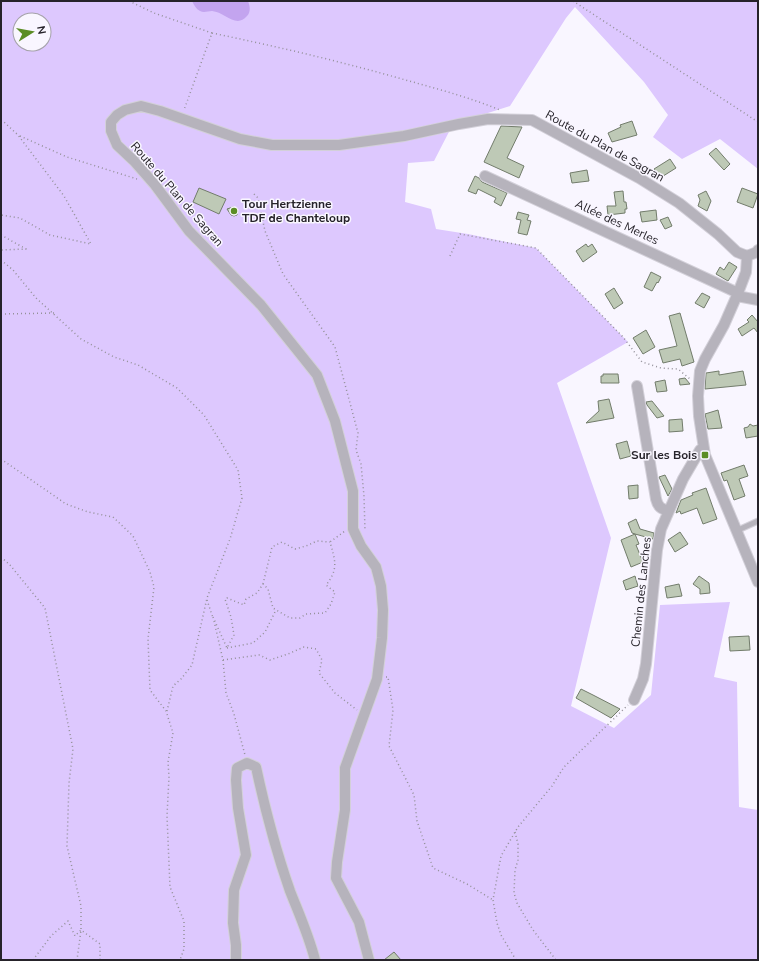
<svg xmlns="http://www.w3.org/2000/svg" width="759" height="961" viewBox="0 0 759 961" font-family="'Nunito Sans',sans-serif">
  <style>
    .green { fill: #ddc8fe; fill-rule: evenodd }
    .water { fill: #c3a4ef }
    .building { fill: #bec9b6; stroke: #727c6b }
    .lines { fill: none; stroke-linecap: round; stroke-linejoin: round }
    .service-casing { stroke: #d3d0d9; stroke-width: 7 }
    .minor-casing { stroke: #d3d0d9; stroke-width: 12 }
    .path { stroke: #949199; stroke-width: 1.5; stroke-dasharray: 1 3; stroke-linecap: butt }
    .service { stroke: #b6b3bc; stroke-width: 5 }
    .minor { stroke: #b6b3bc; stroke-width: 10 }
    .poi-dot { fill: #5b8d24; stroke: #f9f6ff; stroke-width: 1.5 }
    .labels { text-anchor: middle; stroke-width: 3; stroke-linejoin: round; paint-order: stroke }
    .street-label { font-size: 12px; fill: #26232a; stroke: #f9f6ff }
    .poi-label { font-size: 12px; font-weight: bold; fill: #26232a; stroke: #f9f6ff; text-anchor: start }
  </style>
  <rect width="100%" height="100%" fill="#f9f6ff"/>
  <!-- green -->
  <path class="green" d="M1 1H758V169L720 139 682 159 653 137 668 115 644 82 575 7 566 18 510 106 453 124 434 161 408 163 405 202 431 209 436 229 468 234 536 248 628 342 557 383 611 538 571 706 614 728 651 695 660 605 730 602 714 677 737 682 739 807 758 810V960H1ZM20 20H44V44H20Z"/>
  <!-- water -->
  <path class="water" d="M192 1H248C250 6 251 12 247 16 236 29 225 12 212 11 208 11 204 13 200 11 196 9 194 5 192 1Z"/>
  <!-- building -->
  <path class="building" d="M632 121 637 135 612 142 608 133 621 127 620 125Z
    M501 126 522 127 507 158 524 166 519 178 484 162Z
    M716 148 730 164 724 170 709 154Z
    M670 159 676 168 660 178 654 169Z
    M587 170 589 181 572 183 570 173Z
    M475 176 479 178 482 182 507 193 501 206 494 202 496 198 478 189 476 194 468 191Z
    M199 188 226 199 219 214 193 202Z
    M742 188 758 194 753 208 737 202Z
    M623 191 624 202H626L627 209H625V213L608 215 607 206H616L614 192Z
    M706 191 711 201 707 211 698 206 700 200 698 195Z
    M233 207 236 208 238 211 237 215 234 216 231 215 227 209Z
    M656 210 657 220 642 222 640 212Z
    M518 212 529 215 527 220 531 221 527 235 518 233 521 220 516 219Z
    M668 217 672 226 665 229 660 220Z
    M586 244 588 247 592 244 597 252 583 262 576 251Z
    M729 262 737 267 728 281 716 274 720 267 724 270Z
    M651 272 661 277 658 283 657 282 652 291 644 287Z
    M614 288 623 303 614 309 605 294Z
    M702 293 710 297 704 308 695 303Z
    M680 313 694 362 682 366 680 359 663 363 659 350 677 346 669 316Z
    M752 315 758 322V333L754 328 742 336 738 329 749 322 747 320Z
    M646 330 655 347 643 354 633 338Z
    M719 371V375L743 371 746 385 705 389 706 373Z
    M603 374H618L619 383H601V376H603Z
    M685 378 690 384 680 385 679 379Z
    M665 380 667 391 657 392 655 382Z
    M609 399 614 418 586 423 599 411 598 401Z
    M652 401 664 416 657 418 647 405 646 402Z
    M718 410 722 428 708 429 705 414Z
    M682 419 683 431 669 432V420Z
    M750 424 753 426 758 425V436L746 438 744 428 748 427Z
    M627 441 631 456 620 459 616 444Z
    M744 465 748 476 739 479 745 496 734 500 727 480 724 481 721 473Z
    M665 475 672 489 668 496 659 477Z
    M638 485V498L629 499 628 486Z
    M706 488 717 519 703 524 697 508 681 514 680 511 676 513 681 500 693 495 692 493Z
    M636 519 640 529 654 533 653 539 635 534 639 544 636 545 643 562 631 567 621 540 635 534 632 533 628 523Z
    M680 532 688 544 675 552 668 540Z
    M635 576 638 586 626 590 623 581Z
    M699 576 709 583 710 593 700 594V589L693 584Z
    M679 584 682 596 667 598 665 587Z
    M749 636 750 650 730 651 729 637Z
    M581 689 593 695 620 709 611 718 576 698Z
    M394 952 401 960H384Z"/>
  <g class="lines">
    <!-- service casing -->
    <g class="service-casing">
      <path id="service" d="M736 531 758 521"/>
    </g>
    <!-- minor casing -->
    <g class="minor-casing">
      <path id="minor" d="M485 176 738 293
        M758 250 757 252 747 256 746 272 738 293 724 325 705 359 700 371 698 396 699 416 705 455 758 582
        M737 296 758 300
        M637 386 656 499C658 507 661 509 669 511
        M634 700 643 679 646 664 657 550 661 529 683 479 700 450 703 448
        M236 960V945L233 923 234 890 246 855 238 808 236 780 237 768 247 763 256 767C265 809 276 851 290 891 299 914 309 936 315 960
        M369 960 359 922 336 878 337 862 345 810V768L377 679 382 638 383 610 381 586 376 567 361 546 353 529V491L335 421 317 375 261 305 189 231 155 185 134 161 117 145 111 131V122L117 115 125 110 141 106 160 111 240 139 272 145H339L404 136 459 124 488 119 532 120 639 178 679 203 718 234 737 252 747 256"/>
    </g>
    <!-- path -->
    <path class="path" d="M129 1 154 13 212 33 184 110
      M573 1 758 122
      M212 33C274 46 335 60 395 77 430 87 466 96 500 110
      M1 120 4 122 18 135 64 196 91 244 50 235 20 218 1 215
      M20 136 67 157 137 179
      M254 194 258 198 265 231 283 274 335 347 358 433 356 450 361 464 364 496 365 531
      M1 235 26 249 1 250
      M450 256 460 234 536 248 623 337 642 362 661 368 678 369 690 379
      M1 260 13 270 36 298 81 339 114 357 138 365 177 388 204 415 238 470 242 498 230 539 207 598 192 665 181 679 173 686 167 711
      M1 314 54 313
      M1 459 66 504 88 512 113 517 133 536 150 572 154 587 148 639 150 690 166 711 173 733 168 762 169 777 167 816 170 887 184 921V949L180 960
      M1 557 10 565 45 608 73 749 69 783 67 846 81 906V930L77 960
      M263 584 272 547 282 542 295 549 306 546 317 541 330 542
      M207 600 213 618
      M213 617 227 648 234 635 231 617 225 599 227 598 244 605 246 599 257 593 263 584 268 589 273 608 290 618H300L306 614 325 613 331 604 335 592 326 585C339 569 335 560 330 542L345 531
      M214 621 223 660 226 693 234 714 245 755
      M227 648 253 643 265 632 276 610
      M223 660 259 655 270 660 288 654 304 647 316 649 322 660 319 673 335 693 357 710
      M386 677H388L393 710 389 746 414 795 417 821 433 868 467 884 493 900
      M515 832 518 844V860L515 870 514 893 517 903 533 930 556 960
      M33 960 51 936 68 921 75 936 81 930 100 944V960
      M516 960 501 935 497 923 493 900 501 856 518 827 552 786 564 767 628 705"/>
    <!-- service -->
    <use href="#service" class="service"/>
    <!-- minor -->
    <use href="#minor" class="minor"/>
  </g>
  <!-- markers -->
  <g class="poi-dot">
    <circle cx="234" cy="211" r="4"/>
    <rect x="701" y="451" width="8" height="8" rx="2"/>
  </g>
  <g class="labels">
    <!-- street labels -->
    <g class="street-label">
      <text transform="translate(605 146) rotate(29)" y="4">Route du Plan de Sagran</text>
      <text transform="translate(177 194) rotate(49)" y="4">Route du Plan de Sagran</text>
      <text transform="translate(617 222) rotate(25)" y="4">Allée des Merles</text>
      <text transform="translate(641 592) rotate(-84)" y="4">Chemin des Lanches</text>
    </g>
    <!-- poi labels -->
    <g class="poi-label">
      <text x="242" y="208">Tour Hertzienne<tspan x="242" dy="14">TDF de Chanteloup</tspan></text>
      <text x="697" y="459" text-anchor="end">Sur les Bois</text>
    </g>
  </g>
  <!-- border -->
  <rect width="759" height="961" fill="none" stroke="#26232a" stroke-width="4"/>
  <!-- north arrow -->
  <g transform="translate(32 32) rotate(79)"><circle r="19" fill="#f9f6ff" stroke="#a5a2aa"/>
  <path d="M0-3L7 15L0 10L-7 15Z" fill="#5b8d24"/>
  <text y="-6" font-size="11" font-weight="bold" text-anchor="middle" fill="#26232a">N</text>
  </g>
</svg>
